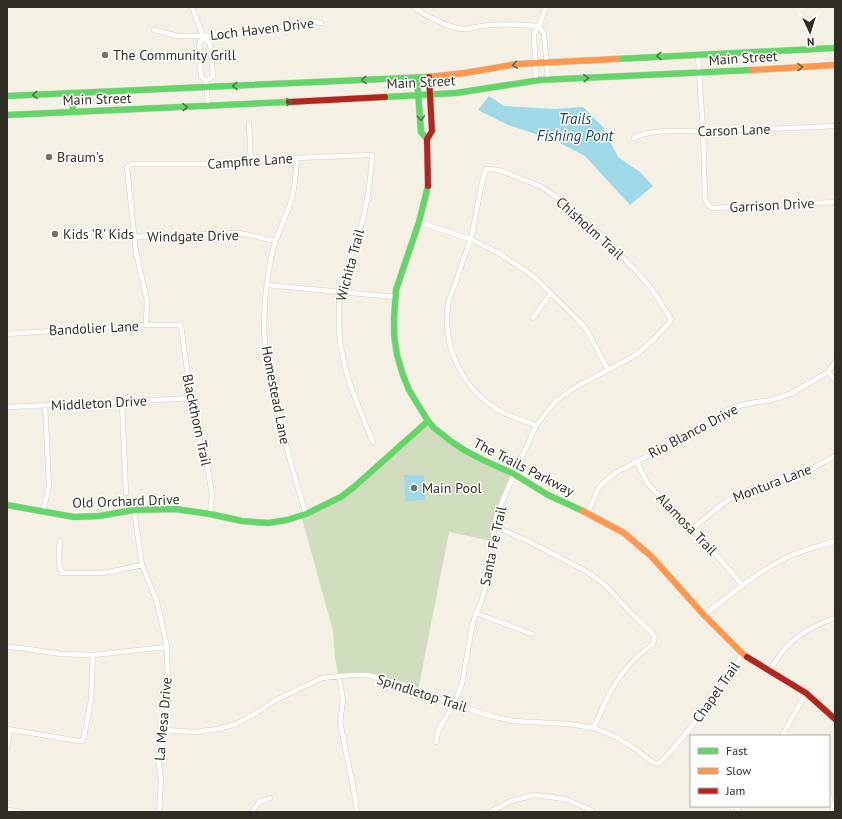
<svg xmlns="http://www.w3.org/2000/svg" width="842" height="819" viewBox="0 0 842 819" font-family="'PT Sans',sans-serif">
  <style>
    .green { fill: #d0ddbd }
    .water { fill: #9fd9e8 }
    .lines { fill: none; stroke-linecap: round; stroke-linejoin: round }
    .street-casing { stroke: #d1cfc5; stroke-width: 5.5 }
    .fast-casing { stroke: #d1cfc5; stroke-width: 7 }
    .slow-casing { stroke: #d1cfc5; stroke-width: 7 }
    .jam-casing { stroke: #d1cfc5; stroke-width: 7 }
    .street { stroke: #fdfdfb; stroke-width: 4.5 }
    .fast { stroke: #63d668; stroke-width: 6 }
    .slow { stroke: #ff974d; stroke-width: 6 }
    .jam { stroke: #b3261e; stroke-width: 6 }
    .oneway { stroke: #477a43 }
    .poi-dot { fill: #757268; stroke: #fff; stroke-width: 1.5 }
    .labels { text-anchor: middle; stroke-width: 3; stroke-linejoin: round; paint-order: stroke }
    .street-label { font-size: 14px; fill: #302e25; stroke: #fff }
    .poi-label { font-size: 14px; fill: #302e25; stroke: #fff; text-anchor: start }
    .water-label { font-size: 15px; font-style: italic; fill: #1e4551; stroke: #fff }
  </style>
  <rect width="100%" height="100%" fill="#f4f1e4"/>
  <!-- green -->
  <path class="green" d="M428 421 451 441 514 474 499 509 492 541 449 532 418 691 367 675 339 676 335 659 333 631 301 515 341 497Z"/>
  <!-- water -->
  <path class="water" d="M489 96 504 106 555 109 583 107 603 127 618 157 640 172 653 186 630 205 585 156 554 140 508 125 478 110Z
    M404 475H424L425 500 405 501Z"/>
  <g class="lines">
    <!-- street casing -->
    <g class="street-casing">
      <path id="street" d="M192 7 203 36 210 44 213 76 206 81
        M414 7C425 16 451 29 465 29 471 29 477 26 483 26 502 23 521 25 539 26
        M539 26 544 34 548 80
        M154 30 178 36H203L255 32 310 21 321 23
        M203 36 199 44 201 76 206 81 208 106
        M698 54 703 131 705 199 709 206 713 208 835 202
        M536 81 534 34 539 26 546 7
        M249 124 251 162
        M634 138C651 128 683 132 703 131 747 130 791 128 835 126
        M297 158C296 172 295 185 292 198 285 220 273 241 270 264 265 290 263 319 265 346 267 368 273 389 278 411 286 446 295 480 306 514
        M419 222 470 239 495 251 523 269 534 277 581 323 588 332 608 370
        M134 237 239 233 276 241
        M267 285 395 297
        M533 318 551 293
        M146 325 147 300 136 252 127 168 128 166 132 164H201L235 163 297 158 369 155H372C371 177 368 198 363 219 356 243 345 267 340 292 339 298 339 304 339 310 336 357 355 399 373 442
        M7 334 146 325H178L181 326 191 398 196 425 208 470 212 495 210 514
        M828 372 835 380
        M122 402 126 493
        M7 407 122 402 191 398
        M636 461 648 484 713 551 742 585
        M134 510 142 565 156 599 161 619 167 647 168 699 164 730 158 758 161 781 159 812
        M43 512 49 485 45 405
        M588 513 598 489 603 483 615 473 690 434 728 410 734 407 756 402 767 401 781 397 792 393 828 372 835 362
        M494 526 530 542 584 570 596 578 606 586 634 616 653 634C655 637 655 640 653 644 647 649 639 654 634 660 614 680 604 703 594 728
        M692 529 725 502 749 490 773 481 813 468 835 456
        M60 541C59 552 57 563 62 573H104L142 565
        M476 613 532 634
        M704 615C731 594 757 572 788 557 803 550 820 546 835 541
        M7 647 21 648 61 654 93 655 167 647
        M769 671C775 663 780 653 787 646 800 633 818 624 835 618
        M339 676 343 701 340 722 354 791 357 812
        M7 729 79 741H82L84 737 91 700 93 655
        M164 730 195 732 218 729 236 724 258 712 276 700 322 678 352 675H367L383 679 409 687 454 704 491 716 513 721 569 724 594 728 616 737 631 746 654 763C658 764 660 763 663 760L683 737 711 702 743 654
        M782 736 806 693
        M436 742 439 729 454 704 462 684 472 627 476 613 481 603 486 585 493 537 496 518 499 509 514 474 536 426 549 409 556 401 574 388 636 355 654 339 669 323 671 319 651 288 637 272 598 232 572 208 542 187 502 171 490 169H486C478 192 477 217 470 241 465 256 459 272 454 287 452 293 449 299 448 305 442 347 463 390 500 411 511 417 525 421 536 426
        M7 747 10 730
        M829 795 834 812
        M735 806 739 812
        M7 810 22 812
        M252 812 259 802 270 798
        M490 812 511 801 535 795 565 799 591 810 593 812"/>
    </g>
    <!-- fast casing -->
    <g class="fast-casing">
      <path id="fast" d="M617 59 835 48
        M417 78 421 132 427 139
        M72 93 73 111
        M7 96 428 77
        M385 97 456 93 540 80 752 70
        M7 115 289 102
        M428 186 419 222 396 290 394 319V335L397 355 403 375 409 390 428 421 434 428 452 442 464 450 483 460 514 474 548 495 583 511
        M7 505 74 517 99 516 134 510 175 509 210 514 242 521 268 523 287 520 306 514 341 497 354 487 428 421"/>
    </g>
    <!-- slow casing -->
    <g class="slow-casing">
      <path id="slow" d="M752 70 835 65
        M428 77 465 73 517 64 617 59
        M583 511 624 533 651 556 704 615 743 654 747 657"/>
    </g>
    <!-- jam casing -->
    <g class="jam-casing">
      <path id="jam" d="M289 102 385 97
        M428 186 427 139 432 131 429 77
        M747 657 806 693 835 719"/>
    </g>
    <!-- street -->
    <use href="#street" class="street"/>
    <!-- fast -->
    <use href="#fast" class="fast"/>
    <!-- slow -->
    <use href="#slow" class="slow"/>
    <!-- jam -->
    <use href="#jam" class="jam"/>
  </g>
  <!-- one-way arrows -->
  <defs><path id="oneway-chevron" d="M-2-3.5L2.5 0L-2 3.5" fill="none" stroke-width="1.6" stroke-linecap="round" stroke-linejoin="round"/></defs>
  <g class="oneway">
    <use href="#oneway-chevron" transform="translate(659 56) rotate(177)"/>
    <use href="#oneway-chevron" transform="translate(515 65) rotate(172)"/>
    <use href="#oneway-chevron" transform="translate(800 67) rotate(-3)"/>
    <use href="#oneway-chevron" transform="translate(586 78) rotate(-2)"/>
    <use href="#oneway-chevron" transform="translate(364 80) rotate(177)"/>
    <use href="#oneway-chevron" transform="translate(235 86) rotate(177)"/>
    <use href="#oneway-chevron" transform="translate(35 95) rotate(177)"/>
    <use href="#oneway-chevron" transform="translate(289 102) rotate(-3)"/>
    <use href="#oneway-chevron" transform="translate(185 107) rotate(-3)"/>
    <use href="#oneway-chevron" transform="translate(421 118) rotate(87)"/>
  </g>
  <!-- markers -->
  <g class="poi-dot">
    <circle cx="105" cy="55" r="4"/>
    <circle cx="49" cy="157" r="4"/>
    <circle cx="55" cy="234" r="4"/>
    <circle cx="414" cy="488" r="4"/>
  </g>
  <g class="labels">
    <!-- street labels -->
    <g class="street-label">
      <text transform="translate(262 29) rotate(-7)" y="5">Loch Haven Drive</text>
      <text transform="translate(743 58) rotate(-4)" y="5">Main Street</text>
      <text transform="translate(421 82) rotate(-3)" y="5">Main Street</text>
      <text transform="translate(97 99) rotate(-2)" y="5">Main Street</text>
      <text transform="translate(734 130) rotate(-2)" y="5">Carson Lane</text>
      <text transform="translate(250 161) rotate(-4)" y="5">Campfire Lane</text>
      <text transform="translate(772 205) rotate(-3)" y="5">Garrison Drive</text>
      <text transform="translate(590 228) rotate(42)" y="5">Chisholm Trail</text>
      <text transform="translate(193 236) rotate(-1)" y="5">Windgate Drive</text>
      <text transform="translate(350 265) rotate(-75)" y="5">Wichita Trail</text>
      <text transform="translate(94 328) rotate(-3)" y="5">Bandolier Lane</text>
      <text transform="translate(276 395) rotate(79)" y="5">Homestead Lane</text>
      <text transform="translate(99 403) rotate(-3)" y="5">Middleton Drive</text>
      <text transform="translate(197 420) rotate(78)" y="5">Blackthorn Trail</text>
      <text transform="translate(693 431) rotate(-28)" y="5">Rio Blanco Drive</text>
      <text transform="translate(524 467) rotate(27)" y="5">The Trails Parkway</text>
      <text transform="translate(772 483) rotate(-21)" y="5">Montura Lane</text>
      <text transform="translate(126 501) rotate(-2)" y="5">Old Orchard Drive</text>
      <text transform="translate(687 524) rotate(46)" y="5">Alamosa Trail</text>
      <text transform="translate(493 546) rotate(-78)" y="5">Santa Fe Trail</text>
      <text transform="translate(716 692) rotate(-55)" y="5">Chapel Trail</text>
      <text transform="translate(422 693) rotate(18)" y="5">Spindletop Trail</text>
      <text transform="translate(163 719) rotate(-85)" y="5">La Mesa Drive</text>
    </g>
    <!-- poi labels -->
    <g class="poi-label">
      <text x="113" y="60">The Community Grill</text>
      <text x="57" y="162">Braum's</text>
      <text x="63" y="239">Kids 'R' Kids</text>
      <text x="422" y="493">Main Pool</text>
    </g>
    <!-- water labels -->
    <g class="water-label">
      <text x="575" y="124">Trails<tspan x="575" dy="17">Fishing Pont</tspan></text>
    </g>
  </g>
  <!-- border -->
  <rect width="842" height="819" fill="none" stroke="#302e25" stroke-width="16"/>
  <!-- legend -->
  <rect x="690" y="735" width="140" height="72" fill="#ffffff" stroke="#acaba8"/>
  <rect x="698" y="748" width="20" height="6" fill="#63d668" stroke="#acaba8"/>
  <text x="726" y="755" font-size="12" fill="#302e25">Fast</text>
  <rect x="698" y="768" width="20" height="6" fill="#ff974d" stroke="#acaba8"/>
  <text x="726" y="775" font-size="12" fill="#302e25">Slow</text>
  <rect x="698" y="788" width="20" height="6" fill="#b3261e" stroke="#acaba8"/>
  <text x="726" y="795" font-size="12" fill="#302e25">Jam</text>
  <!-- north arrow -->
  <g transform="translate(810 32) rotate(176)" stroke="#ffffff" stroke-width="3" paint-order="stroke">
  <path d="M0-3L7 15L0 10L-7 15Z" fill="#302e25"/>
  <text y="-6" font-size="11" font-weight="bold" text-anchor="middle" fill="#302e25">N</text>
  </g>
</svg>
